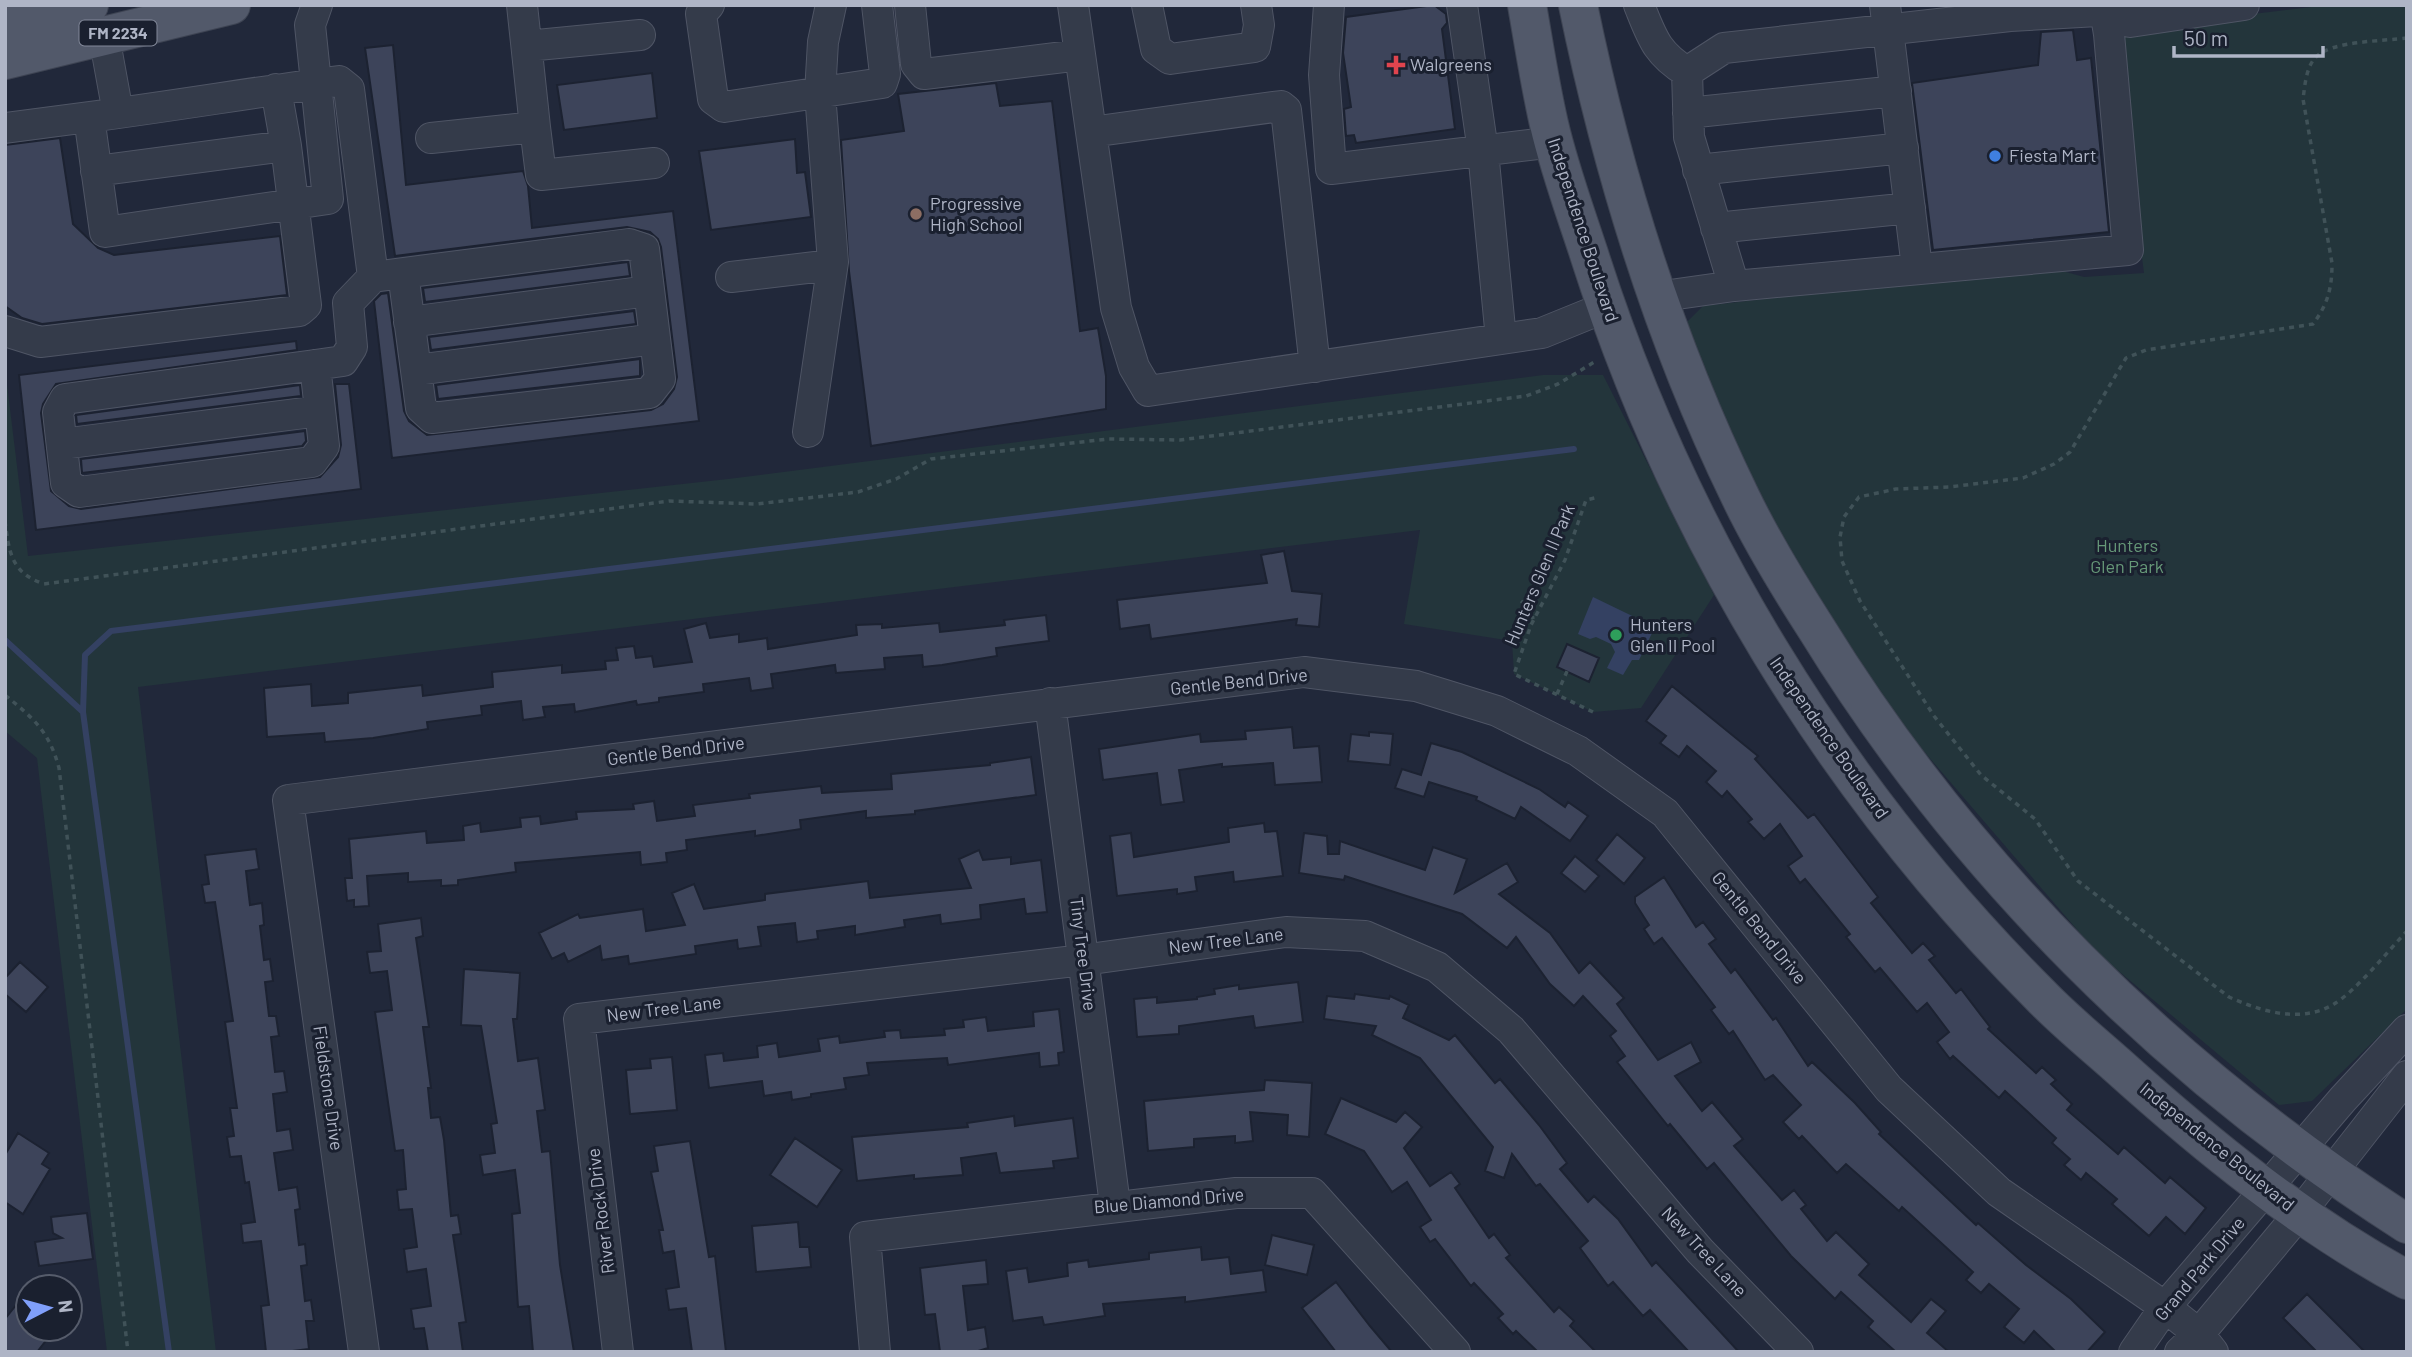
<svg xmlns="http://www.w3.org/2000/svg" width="2412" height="1357" viewBox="0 0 2412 1357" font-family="Barlow,sans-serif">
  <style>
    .green { fill: #23353b }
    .water { fill: #344162 }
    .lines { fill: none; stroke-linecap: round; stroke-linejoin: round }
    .stream { stroke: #344162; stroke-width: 6 }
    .building { fill: #3d445a; stroke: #1c2231; stroke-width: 2 }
    .minor-casing { stroke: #4f5565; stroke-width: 32 }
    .major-casing { stroke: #3e4453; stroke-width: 40 }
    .path { stroke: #405258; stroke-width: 3.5; stroke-dasharray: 5 5; stroke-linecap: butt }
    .minor { stroke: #343b4a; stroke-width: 30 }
    .major { stroke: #52596a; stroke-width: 38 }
    .health-dot { fill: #e0444e; stroke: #1a202f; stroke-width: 2.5 }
    .shop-dot { fill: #3f7fe0; stroke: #1a202f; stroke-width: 2.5 }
    .education-dot { fill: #8d6e63; stroke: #1a202f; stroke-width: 2.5 }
    .leisure-dot { fill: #2e9e5b; stroke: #1a202f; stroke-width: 2.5 }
    .labels { text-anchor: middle; stroke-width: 6; stroke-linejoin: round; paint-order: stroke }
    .shield { fill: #1a202f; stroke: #828899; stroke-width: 2 }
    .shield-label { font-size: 16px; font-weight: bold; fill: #afb5c6 }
    .poi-label { font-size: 18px; fill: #afb5c6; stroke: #1a202f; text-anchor: start }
    .street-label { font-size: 18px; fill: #afb5c6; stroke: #1a202f }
    .park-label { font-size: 18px; fill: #669878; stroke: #1a202f }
  </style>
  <rect width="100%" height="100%" fill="#21283a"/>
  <!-- green -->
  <path class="green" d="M2328 5H2407V1009L2312 1101 2279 1105 2097 953 1867 685 1752 505 1686 323 1703 306 2048 267 2084 277 2144 273 2113 31Z
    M5 368 28 556 728 479 1543 375H1603L1714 595 1641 708 1593 712 1514 674 1512 641 1404 624 1420 530 138 687 216 1352H107L37 758 5 731Z"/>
  <!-- water -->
  <path class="water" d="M1593 597 1655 627 1639 660H1632L1623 675 1607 668 1615 652 1611 644 1596 637 1590 639 1578 634Z"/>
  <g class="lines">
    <!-- stream -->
    <path class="stream" d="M5 640 83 712 169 1352
      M83 712 85 655 111 631 1574 449"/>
  </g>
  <!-- building -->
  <path class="building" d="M1434 5 1446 14 1447 23 1442 29 1455 129 1356 143 1354 135 1346 136 1344 109 1351 107 1343 53 1346 17Z
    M2073 30 2077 60 2091 58 2109 232 1933 250 1912 83 2038 65 2041 32Z
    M393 45 406 185 523 171 528 186 532 228 673 211 699 421 392 458 374 301 381 294 388 293 404 411 409 421 427 435 651 410 663 404 674 389 677 377 661 247 658 239 650 232 627 227 395 256 365 48Z
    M652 73 657 118 564 130 557 85Z
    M996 83 1000 106 1052 101 1080 331 1098 328 1106 376V409L871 446 849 271 841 140 904 131 898 94Z
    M60 138 73 224 98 248 114 255 280 236 287 295 42 324 22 318 5 306V145Z
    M795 139 797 173 805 172 811 217 711 230 699 151Z
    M628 262 630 276 425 302 423 288Z
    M634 311 636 324 431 350 429 337Z
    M296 341 297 350 56 384 43 404 41 413 51 491 69 506 81 509 320 477 338 457 341 445 335 384H349L361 489 36 530 19 375Z
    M640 359V376L438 399 436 385Z
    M300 385 301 396 77 424 76 415Z
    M305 431 306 441 302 446 82 473 81 459Z
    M1284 551 1292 591 1322 594 1319 627 1296 625 1297 619 1151 639 1149 625 1120 629 1117 600 1267 583 1261 555Z
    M1046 615 1049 641 996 648 997 656 942 665 923 667 922 655 884 658 885 669 836 673 835 665 771 674 773 688 751 691 749 678 703 684 704 692 659 698V702L637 705 636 701 575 712 574 704 543 707 545 717 523 720 521 701 481 706 482 715 427 722 428 729 373 738 325 742 324 733 267 737 264 688 311 684 312 706 348 703V693L422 685 423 696 493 687 492 672 562 665V673L606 669 605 661 618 660 616 648 634 646 636 658 652 656 654 667 692 662 684 629 706 623 710 638 739 634V642L767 638 768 649 857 635 856 625 882 624V628L939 623 940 632 1005 625 1004 620Z
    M1567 644 1599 658 1589 682 1557 667Z
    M1672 686 1758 756 1755 759 1808 818 1814 814 1878 897 1871 903 1912 953 1923 943 1935 956 1929 960 1956 993 1961 989 1990 1027 1988 1029 2036 1073 2042 1067 2056 1080 2051 1084 2072 1104 2067 1110 2118 1154 2124 1147 2165 1183 2170 1177 2206 1208 2185 1234 2166 1217 2149 1236 2112 1204 2117 1199 2086 1173 2081 1180 2064 1165 2070 1159 2052 1143 2056 1138 2005 1091 1999 1098 1953 1056 1950 1059 1937 1042 1949 1032 1927 1003 1917 1012 1880 968 1875 972 1846 937 1850 934 1805 879 1800 883 1788 866 1802 856 1780 824 1764 839 1748 822 1752 819 1727 791 1722 797 1706 782 1716 771 1687 746 1679 757 1660 743 1666 736 1646 721Z
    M1292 727 1294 748 1319 746 1322 782 1275 785 1273 763 1222 767V764L1179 770 1184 802 1161 805 1157 773 1103 780 1099 749 1200 734 1201 742 1246 739 1245 731Z
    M1369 732 1393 734 1390 765 1348 761 1351 734 1369 736Z
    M1431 743 1462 752 1539 789 1565 807 1568 802 1588 816 1570 841 1521 807 1515 819 1476 800 1477 797 1429 782 1424 797 1395 788 1402 769 1421 775Z
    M1031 757 1036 795 915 811V814L866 818V811L800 820 801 829 755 836V831L686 840 687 850 666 853 667 862 641 865 640 852 515 863 516 872 458 880V885L441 886V880L408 882V873L367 876 369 906 354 907V900L347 901 345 878H352L349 839 426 831 427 843 464 840 463 826 480 823 481 832 521 827 520 818 540 816 541 824 577 819 576 812 634 809 633 804 654 801 657 821 695 816 693 805 750 798 749 794 821 786 822 793 892 789 891 774 990 765V763Z
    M1264 823 1265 832 1277 831 1283 876 1234 882 1233 872 1195 877 1197 891 1177 894V889L1117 896 1110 836 1131 833 1134 857 1229 842 1228 828Z
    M1304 833 1327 836 1328 854H1339L1340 841 1425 870 1433 847 1467 859 1455 893 1507 863 1518 882 1499 894 1550 933 1579 973 1590 962 1624 998 1617 1004 1658 1060 1691 1042 1701 1062 1675 1076 1702 1111 1712 1102 1743 1139 1734 1146 1782 1200 1794 1190 1806 1205 1801 1209 1827 1241 1836 1232 1869 1264 1859 1275 1911 1322 1931 1299 1946 1311 1927 1333 1949 1352H1896L1868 1327 1873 1321 1841 1292 1835 1299 1791 1256 1714 1163 1707 1169 1670 1124 1668 1126 1617 1062 1625 1056 1610 1036 1616 1031 1583 996 1574 1006 1550 984 1516 937 1507 948 1462 914 1345 876 1344 880 1299 873Z
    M1617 834 1645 858 1624 884 1596 860Z
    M256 849 259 869 246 871 250 905 262 903 264 925 260 926 264 960 270 959 273 981 265 982 269 1016H276L279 1036 271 1037 275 1072 284 1071 287 1092 273 1094 277 1131 290 1129 293 1150 274 1153 279 1190 297 1187 300 1209 295 1210 299 1245 305 1244 307 1265 301 1266 305 1301 311 1300 314 1321H306L309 1349 284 1352H266L261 1306 269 1305 261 1241 243 1243 241 1224 255 1222 249 1182 245 1183 241 1156 230 1157 227 1137 234 1136 230 1108H237L225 1022 233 1021 215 902 205 903 202 885 209 884 205 855Z
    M979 850 983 860 1011 857V864L1041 860 1047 912 1026 914 1024 899 980 905 981 919 941 924 940 915 904 920 905 927 855 935V926L817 931 818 939 797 942 795 923 758 927 761 946 738 949 737 940 695 946 696 954 629 964 628 956 602 960 600 946 568 962 564 953 552 959 539 933 578 914 580 918 643 909 646 931 685 925 672 893 694 884 704 909 765 900V894L868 881 870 898 971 888 959 859Z
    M1575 856 1599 876 1585 892 1561 873Z
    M1664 877 1696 927 1703 922 1716 939 1709 944 1731 973 1735 969 1773 1020 1776 1018 1808 1066 1812 1062 1855 1103 1881 1132 1879 1134 1976 1225 1978 1223 2026 1265 2071 1299 2105 1332 2087 1352H2056L2034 1331 2024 1343 2004 1327 2019 1309 1989 1284 1981 1293 1966 1280 1973 1272 1902 1207 1899 1211 1846 1164 1837 1173 1802 1136 1799 1139 1783 1122 1801 1105 1773 1075 1765 1080 1733 1031 1729 1034 1711 1010 1715 1007 1662 938 1654 944 1644 929 1649 925 1635 903V897Z
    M421 918 423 936 416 938 429 1027H423L431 1088H428L431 1118 440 1117 444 1140 451 1216 458 1215 461 1234 453 1235 466 1322 459 1323 463 1352H428L424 1328 414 1329 411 1309 431 1306 426 1269 407 1272 404 1249 417 1247 412 1209 399 1210 397 1190 406 1189 403 1150 395 1151 375 1012 392 1010 387 971 370 973 367 952 381 951 378 924Z
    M20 962 48 987 26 1012 5 994V978Z
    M464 969 520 973 517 1019H513L518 1061 538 1058 545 1110 537 1111 542 1152 550 1151 560 1265 574 1352H533L529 1306 518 1307 512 1214 520 1213 515 1170 483 1175 480 1155 495 1153 491 1124 497 1123 481 1026 461 1025Z
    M1298 982 1303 1022 1255 1028 1253 1016 1179 1026V1034L1137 1037 1134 999 1157 997V1003L1197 999V997L1215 994 1214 989 1239 985V989Z
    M1355 994 1389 999 1390 996 1409 1005 1403 1018 1449 1040 1455 1035 1495 1083 1500 1079 1539 1125 1567 1163 1560 1169 1588 1202 1594 1196 1618 1219 1652 1266 1656 1262 1739 1352H1689L1650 1310 1643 1316 1613 1282 1608 1286 1580 1248 1588 1241 1540 1184 1536 1186 1512 1154 1504 1178 1485 1171 1493 1147 1420 1058 1372 1035 1376 1026 1324 1019 1327 996 1354 999Z
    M1059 1009 1064 1052 1058 1053 1059 1065 1040 1067 1039 1053 948 1065 947 1058 867 1063 869 1075 844 1078 846 1089 811 1094V1097L792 1100 791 1092 764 1096 762 1081 709 1088 705 1055 723 1053 724 1061 758 1057 757 1046 777 1043 779 1057 820 1051 818 1039 839 1036 840 1043 885 1037 884 1031 900 1030 901 1038 945 1035 944 1029 964 1027 963 1020 986 1017 988 1031 1034 1026 1033 1012Z
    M672 1057 677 1110 630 1114 626 1070 651 1068 650 1059Z
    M1265 1080 1312 1083 1309 1137 1287 1135 1288 1115 1250 1112 1253 1141 1235 1143V1136L1194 1139V1147L1148 1151 1144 1101 1264 1090Z
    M1341 1098 1396 1122 1405 1112 1422 1127 1404 1148 1430 1186 1451 1172 1460 1184 1455 1188 1489 1238 1494 1234 1510 1255 1506 1258 1554 1312 1559 1307 1574 1321 1570 1326 1596 1352H1538L1516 1331 1513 1334 1498 1318 1503 1314 1474 1283 1471 1286 1435 1239 1430 1242 1420 1227 1431 1220 1407 1182 1392 1192 1364 1151 1325 1134Z
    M1014 1116 1015 1126 1073 1118 1078 1158 1053 1161 1054 1168 1000 1173 996 1153 961 1158 963 1175 914 1179V1175L857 1181 852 1137 968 1127 967 1123Z
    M18 1133 49 1153 42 1164 50 1169 23 1214 5 1202V1155Z
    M795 1138 842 1170 817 1207 770 1175Z
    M690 1141 709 1257 715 1256 726 1352H692L686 1308 669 1310 666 1289 679 1287 674 1251 663 1253 659 1230H663L651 1172 658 1171 654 1146Z
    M87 1213 93 1259 39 1266 35 1242 62 1238 53 1233 51 1217Z
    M798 1222 800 1247H809L811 1267 756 1272 752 1226Z
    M1272 1235 1314 1245 1307 1275 1265 1265Z
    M1201 1247 1202 1260 1229 1257 1231 1274 1263 1270 1266 1292 1185 1302V1297L1103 1304 1105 1316 1044 1325 1042 1317 1013 1321 1006 1271 1027 1268 1029 1282 1068 1276 1067 1263 1088 1260 1089 1267 1149 1259V1253Z
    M986 1260 988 1284 963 1286 968 1330 985 1327 988 1348 975 1352H940L935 1314 925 1315 920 1268Z
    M1336 1282 1370 1326 1392 1352H1336L1302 1308Z
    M28 1290V1329H55L37 1352H5V1319Z
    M2307 1294 2365 1352H2317L2283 1318Z"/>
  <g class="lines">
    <!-- minor casing -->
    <g class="minor-casing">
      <path id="minor" d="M709 5 701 14 713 99 724 107 882 83 885 74 877 5
        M910 5 916 64 924 74 1080 55
        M1073 5 1116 308 1134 367 1148 391 1542 333 1606 307
        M1147 5 1156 49 1170 59 1255 47 1259 25 1256 5
        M1329 5 1324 75 1331 169 1554 142
        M1462 5 1483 151 1501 339
        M1639 5C1652 37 1656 53 1687 72L1724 48 2010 16 2098 11 2106 16 2109 34 2128 250 1734 286 1656 297
        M1885 5 1917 268
        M2106 16 2130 22 2244 5
        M104 36 118 113
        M527 46 640 35
        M1687 72 1689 137 1734 286
        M276 89 286 146
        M1688 113 1896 91
        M535 127 541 175 654 163
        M5 128 89 117
        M1091 132 1281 106 1286 110 1315 367
        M431 138 535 127 522 5
        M1698 170 1903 148
        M1716 228 1910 208
        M373 277 403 273 629 244 644 249 660 379 649 393 432 418 421 408 403 273
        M731 277 832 265
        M409 322 649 291
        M5 331 40 342 299 311 306 305 286 146 96 171
        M315 365 324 446 312 462 79 492 66 483 58 412 65 399 315 365 343 361 352 347 348 303 373 277 349 89 339 81C256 92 173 106 89 117L105 232 328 199 310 25 317 5
        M416 370 655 339
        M808 432 833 262 820 93 823 42 831 5
        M62 444 320 411
        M1050 703 1115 1205
        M364 1352 288 800 1304 672 1416 686 1497 711 1578 751 1665 813 1889 1089 1999 1192 2165 1307 2199 1334 2213 1352
        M618 1352 579 1019 1083 960 1286 932 1365 936 1437 967 1511 1030 1700 1251 1798 1352
        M875 1352 865 1237 1236 1193H1312L1455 1352
        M2134 1352 2165 1307 2343 1099 2407 1030
        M2180 1352 2199 1334 2299 1214 2407 1076"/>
    </g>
    <!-- major casing -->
    <g class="major-casing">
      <path id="major" d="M1527 5C1534 45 1540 85 1549 124 1559 168 1575 211 1589 254 1678 533 1833 788 2040 995 2064 1020 2091 1042 2117 1065 2207 1146 2300 1222 2407 1280
        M1578 5C1613 175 1664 340 1740 496 1762 542 1789 586 1816 628 1965 870 2168 1071 2407 1224
        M5 25 89 5
        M5 60 231 5"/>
    </g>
    <!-- path -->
    <path class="path" d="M2407 38C2385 41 2330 41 2316 57 2306 67 2305 85 2303 99L2332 263C2332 288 2328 304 2313 324L2146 350 2126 358 2070 452 2054 464 2023 478 1949 487 1896 489 1859 497 1844 517 1840 537 1842 561 1860 601 1934 716 1981 775 2035 819 2078 881 2229 997C2260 1011 2301 1024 2334 1004 2356 991 2388 951 2407 931
      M5 521C9 552 11 573 44 584L669 501 757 504 858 492 896 479 931 459 1108 439 1180 440 1526 396 1558 384 1596 361
      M1521 601 1531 609 1533 619
      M1557 694 1568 669
      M5 695C34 719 49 731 59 768L128 1352
      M1593 712 1514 674 1531 625 1565 560 1586 500 1599 497"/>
    <!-- minor -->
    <use href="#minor" class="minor"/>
    <!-- major -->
    <use href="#major" class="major"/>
  </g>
  <!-- markers -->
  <path class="health-dot" d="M1392.5 54.5h7v7h7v7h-7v7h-7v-7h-7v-7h7z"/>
  <circle class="shop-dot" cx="1995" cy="156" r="7"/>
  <circle class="education-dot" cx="916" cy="214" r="7"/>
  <circle class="leisure-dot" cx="1616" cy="635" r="7"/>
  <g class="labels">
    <!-- shield labels -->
    <rect class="shield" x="79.5" y="20.5" width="77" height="25" rx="5"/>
    <g class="shield-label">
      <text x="118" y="39">FM 2234</text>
    </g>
    <!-- poi labels -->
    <g class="poi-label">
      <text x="1410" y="71">Walgreens</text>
      <text x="2009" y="162">Fiesta Mart</text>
      <text x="930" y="210">Progressive<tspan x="930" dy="21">High School</tspan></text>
      <text x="1630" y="631">Hunters<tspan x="1630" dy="21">Glen II Pool</tspan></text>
    </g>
    <!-- street labels -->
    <g class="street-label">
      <text transform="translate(1583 230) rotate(72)" y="6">Independence Boulevard</text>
      <text transform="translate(1540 575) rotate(-67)" y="6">Hunters Glen II Park</text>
      <text transform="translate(1239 682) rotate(-6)" y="6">Gentle Bend Drive</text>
      <text transform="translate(1829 738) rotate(55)" y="6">Independence Boulevard</text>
      <text transform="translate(676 751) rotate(-7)" y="6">Gentle Bend Drive</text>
      <text transform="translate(1759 928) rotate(51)" y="6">Gentle Bend Drive</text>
      <text transform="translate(1226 941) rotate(-7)" y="6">New Tree Lane</text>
      <text transform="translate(1083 954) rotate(83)" y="6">Tiny Tree Drive</text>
      <text transform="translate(664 1009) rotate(-7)" y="6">New Tree Lane</text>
      <text transform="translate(328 1088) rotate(82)" y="6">Fieldstone Drive</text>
      <text transform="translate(2217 1147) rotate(39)" y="6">Independence Boulevard</text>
      <text transform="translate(1169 1201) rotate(-5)" y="6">Blue Diamond Drive</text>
      <text transform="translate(601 1211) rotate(-97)" y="6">River Rock Drive</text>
      <text transform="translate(1704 1252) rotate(47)" y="6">New Tree Lane</text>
      <text transform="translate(2200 1269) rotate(-50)" y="6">Grand Park Drive</text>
    </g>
    <!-- park labels -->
    <g class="park-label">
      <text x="2127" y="552">Hunters<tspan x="2127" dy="21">Glen Park</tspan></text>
    </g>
  </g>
  <!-- border -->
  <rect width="2412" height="1357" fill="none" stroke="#afb5c6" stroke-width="14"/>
  <!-- north arrow -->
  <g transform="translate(49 1308) rotate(84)"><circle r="33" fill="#1a202f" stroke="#565c6b" stroke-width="2"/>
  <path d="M0-5L12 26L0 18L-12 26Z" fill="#809ffa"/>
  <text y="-10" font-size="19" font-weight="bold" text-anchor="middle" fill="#afb5c6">N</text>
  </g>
  <!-- scale -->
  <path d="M2174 46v10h149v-10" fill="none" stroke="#afb5c6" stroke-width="3.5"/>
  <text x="2184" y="46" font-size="21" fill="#afb5c6" stroke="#1a202f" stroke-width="5" paint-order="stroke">50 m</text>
</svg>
